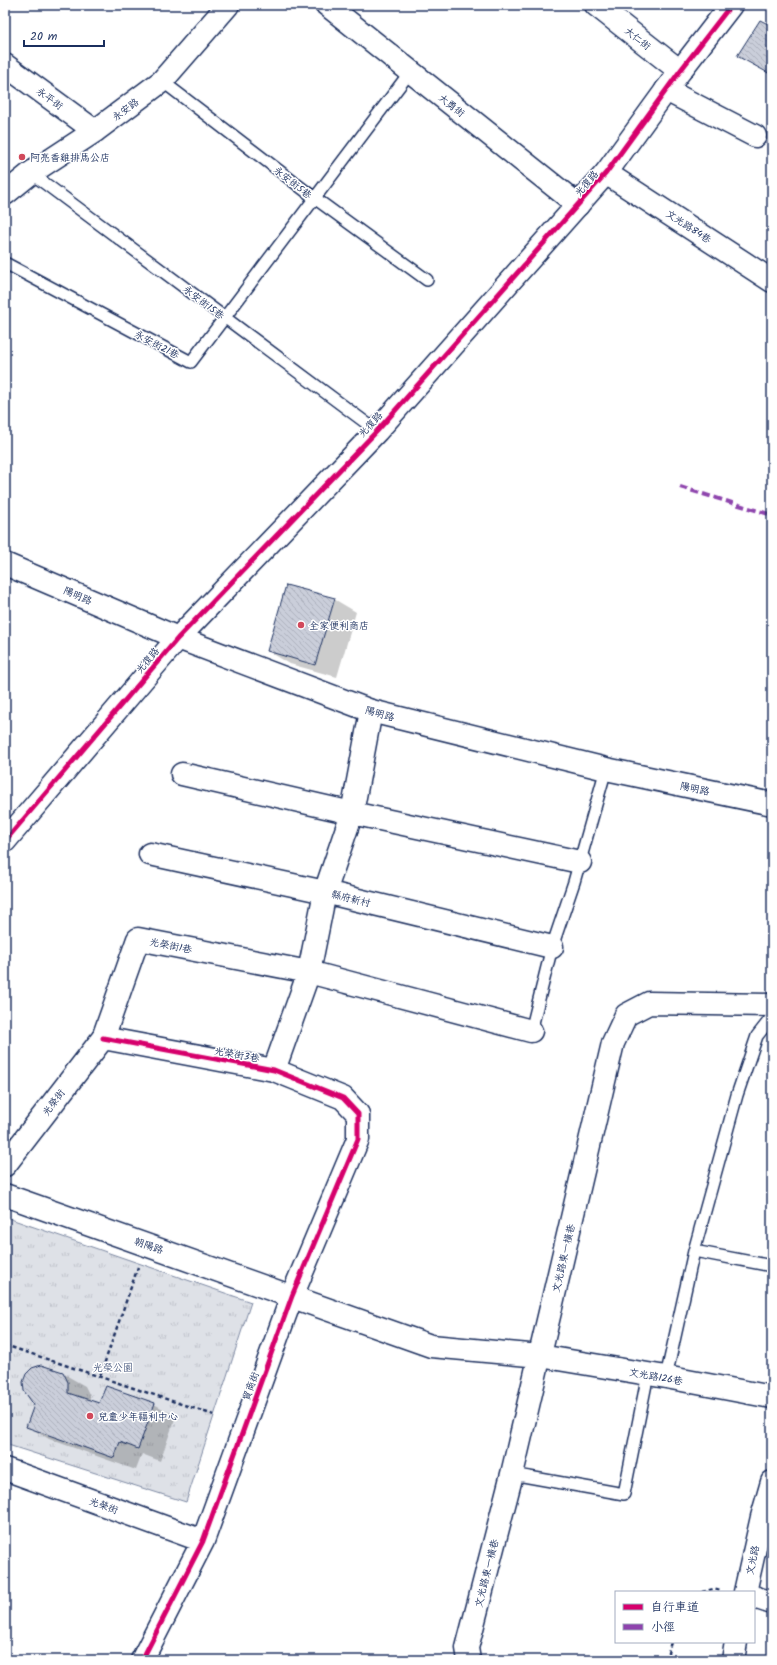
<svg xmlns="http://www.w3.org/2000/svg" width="777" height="1665" viewBox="0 0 777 1665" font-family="Kalam,'LXGW WenKai TC',sans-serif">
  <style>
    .park { fill: url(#park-tufts); stroke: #7c88a2 }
    .shadow { fill: #0003 }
    .building { fill: url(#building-back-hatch); stroke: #1b2f5e }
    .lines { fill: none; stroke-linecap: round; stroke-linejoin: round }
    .service-casing { stroke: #1b2f5e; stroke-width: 14 }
    .minor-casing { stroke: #1b2f5e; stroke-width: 25 }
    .tertiary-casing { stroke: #1b2f5e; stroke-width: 25 }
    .path { stroke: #1b2f5e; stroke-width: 2.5; stroke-dasharray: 4 3; stroke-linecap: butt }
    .service { stroke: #fff; stroke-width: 11 }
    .minor { stroke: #fff; stroke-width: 22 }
    .tertiary { stroke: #fff; stroke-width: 22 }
    .quiet { stroke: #8e44ad; stroke-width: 4; stroke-dasharray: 8 4; stroke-linecap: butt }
    .cycleway-casing { stroke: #fff; stroke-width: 8 }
    .cycleway { stroke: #d6006c; stroke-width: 5 }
    .poi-dot { fill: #d1495b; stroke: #fff; stroke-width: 1.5 }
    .labels { text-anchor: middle; stroke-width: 3; stroke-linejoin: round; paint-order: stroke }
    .street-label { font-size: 10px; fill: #1b2f5e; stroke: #fff }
    .poi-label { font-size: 10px; fill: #1b2f5e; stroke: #fff; text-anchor: start }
    .park-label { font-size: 10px; fill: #4c5c80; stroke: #fff }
  </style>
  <defs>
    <pattern id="park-tufts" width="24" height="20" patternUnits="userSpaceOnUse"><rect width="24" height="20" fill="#dee1e7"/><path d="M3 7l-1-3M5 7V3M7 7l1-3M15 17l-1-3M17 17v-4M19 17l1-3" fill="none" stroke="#bec1c9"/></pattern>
    <pattern id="building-back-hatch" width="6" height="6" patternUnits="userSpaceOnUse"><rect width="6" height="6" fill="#caceda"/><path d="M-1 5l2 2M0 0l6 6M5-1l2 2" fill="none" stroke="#adb1be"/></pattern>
  </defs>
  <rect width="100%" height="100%" fill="#fff"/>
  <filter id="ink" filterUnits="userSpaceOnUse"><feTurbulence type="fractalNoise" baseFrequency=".025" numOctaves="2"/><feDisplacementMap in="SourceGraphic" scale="8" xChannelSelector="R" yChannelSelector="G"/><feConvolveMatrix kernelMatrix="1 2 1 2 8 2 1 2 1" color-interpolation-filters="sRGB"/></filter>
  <g filter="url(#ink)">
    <!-- park -->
    <path class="park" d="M5 1217 251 1302 186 1502 5 1444Z"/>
    <!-- shadow -->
    <path class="shadow" d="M334 599 356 612 337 677 290 664 268 651Z
      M62 1373 85 1386 90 1396V1401L99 1404H154L176 1416 160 1461 142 1454 136 1470 49 1439 27 1426Z"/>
    <!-- building -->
    <path class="building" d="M760 20 772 26V75L737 56Z
      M286 585 335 598 315 665 267 651Z
      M41 1365 63 1372 68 1382V1393L99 1403 106 1386 155 1403 138 1449 120 1442 114 1458 26 1427 34 1405 24 1391 23 1382 26 1374 32 1368Z"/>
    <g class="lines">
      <!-- service casing -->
      <g class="service-casing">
        <path id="service" d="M162 81 316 199 427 280
          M31 173 377 431
          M5 263 191 362 410 72
          M531 1031 552 947 574 882 606 769
          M694 1251 772 1266
          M666 1377 694 1251 737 1095 757 1036 772 1017
          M512 1474 624 1494 648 1374"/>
      </g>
      <!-- minor casing -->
      <g class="minor-casing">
        <path id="minor" d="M327 5 578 205
          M596 5 680 71
          M5 65 95 131
          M666 90 755 136
          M606 173 772 281
          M5 194 31 173 95 131 162 81 228 5
          M182 774 352 813 580 862
          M150 854 325 892 552 947
          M103 1038 274 1070 343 1098 358 1114V1139L292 1296 203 1541 142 1660
          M274 1070 309 972 325 892 352 813 371 711
          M5 1165 103 1038 138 939 309 972 531 1031
          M5 1195 431 1346 540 1356 666 1377 772 1397
          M5 1469 203 1541
          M754 1597 772 1603
          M469 1660 467 1648 512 1474 613 1043 626 1015 649 1003 772 1005"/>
      </g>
      <!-- tertiary casing -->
      <g class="tertiary-casing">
        <path id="tertiary" d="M5 564 178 638 371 711 606 769 772 804
          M5 841 178 638 377 431 606 173 680 71 731 5
          M745 1592 762 1517 772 1482
          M733 1660 736 1642"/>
      </g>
      <!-- path -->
      <path class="path" d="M5 1345 214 1415
        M100 1376 138 1267
        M702 1592 713 1589 721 1591
        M666 1660 671 1642"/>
      <!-- service -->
      <use href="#service" class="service"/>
      <!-- minor -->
      <use href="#minor" class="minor"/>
      <!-- tertiary -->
      <use href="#tertiary" class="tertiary"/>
      <!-- quiet -->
      <path class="quiet" d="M680 487 772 515"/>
      <!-- cycleway casing -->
      <g class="cycleway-casing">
        <path id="cycleway" d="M5 841 178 638 377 431 606 173 680 71 731 5
          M103 1038 274 1070 343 1098 358 1114V1139L292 1296 203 1541 142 1660"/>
      </g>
      <!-- cycleway -->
      <use href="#cycleway" class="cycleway"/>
    </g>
  </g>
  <!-- markers -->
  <g class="poi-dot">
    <circle cx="22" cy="157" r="4"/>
    <circle cx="301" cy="625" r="4"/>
    <circle cx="90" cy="1416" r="4"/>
  </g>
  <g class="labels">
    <!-- street labels -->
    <g class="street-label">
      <text transform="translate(638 38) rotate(38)" y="4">大仁街</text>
      <text transform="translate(50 98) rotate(36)" y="4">永平街</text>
      <text transform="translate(452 105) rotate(38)" y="4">大勇街</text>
      <text transform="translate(125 109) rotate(-37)" y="4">永安路</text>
      <text transform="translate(293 182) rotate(38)" y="4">永安街5巷</text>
      <text transform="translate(586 183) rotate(-49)" y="4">光復路</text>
      <text transform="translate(689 226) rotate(33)" y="4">文光路84巷</text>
      <text transform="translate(204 302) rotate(37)" y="4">永安街15巷</text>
      <text transform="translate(157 344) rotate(28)" y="4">永安街21巷</text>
      <text transform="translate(370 424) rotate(-47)" y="4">光復路</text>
      <text transform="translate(78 595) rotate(23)" y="4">陽明路</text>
      <text transform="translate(147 660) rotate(-50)" y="4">光復路</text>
      <text transform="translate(380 713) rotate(16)" y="4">陽明路</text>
      <text transform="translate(695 788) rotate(12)" y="4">陽明路</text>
      <text transform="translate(351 898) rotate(14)" y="4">縣府新村</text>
      <text transform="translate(171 945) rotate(11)" y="4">光榮街1巷</text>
      <text transform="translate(237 1054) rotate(10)" y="4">光榮街3巷</text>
      <text transform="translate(53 1102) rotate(-53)" y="4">光榮街</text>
      <text transform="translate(149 1245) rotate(19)" y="4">朝陽路</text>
      <text transform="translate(563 1258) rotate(-77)" y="4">文光路東一橫巷</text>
      <text transform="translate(656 1376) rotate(10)" y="4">文光路126巷</text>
      <text transform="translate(250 1386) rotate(-70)" y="4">貿商街</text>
      <text transform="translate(104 1505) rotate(20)" y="4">光榮街</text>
      <text transform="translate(752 1560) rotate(-78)" y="4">文光路</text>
      <text transform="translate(486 1573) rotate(-76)" y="4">文光路東一橫巷</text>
    </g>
    <!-- poi labels -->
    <g class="poi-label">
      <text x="30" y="161">阿亮香雞排馬公店</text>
      <text x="309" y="629">全家便利商店</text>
      <text x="98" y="1420">兒童少年福利中心</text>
    </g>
    <!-- park labels -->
    <g class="park-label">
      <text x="113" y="1371">光榮公園</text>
    </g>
  </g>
  <!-- margin -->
  <rect width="777" height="1665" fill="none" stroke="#fff" stroke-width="20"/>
  <rect x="10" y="10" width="757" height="1645" fill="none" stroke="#1b2f5e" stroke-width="1.5" filter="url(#ink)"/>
  <!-- legend -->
  <rect x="615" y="1591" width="140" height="52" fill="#ffffff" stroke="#a4acbf"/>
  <rect x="623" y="1604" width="20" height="6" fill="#d6006c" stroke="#a4acbf"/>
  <text x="651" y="1611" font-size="12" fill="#1b2f5e">自行車道</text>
  <rect x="623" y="1624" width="20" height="6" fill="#8e44ad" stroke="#a4acbf"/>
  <text x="651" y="1631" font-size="12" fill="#1b2f5e">小徑</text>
  <!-- scale -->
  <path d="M24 40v6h80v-6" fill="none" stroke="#1b2f5e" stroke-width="2"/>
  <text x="30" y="40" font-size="12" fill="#1b2f5e" stroke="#ffffff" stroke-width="3" paint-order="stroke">20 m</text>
</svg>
